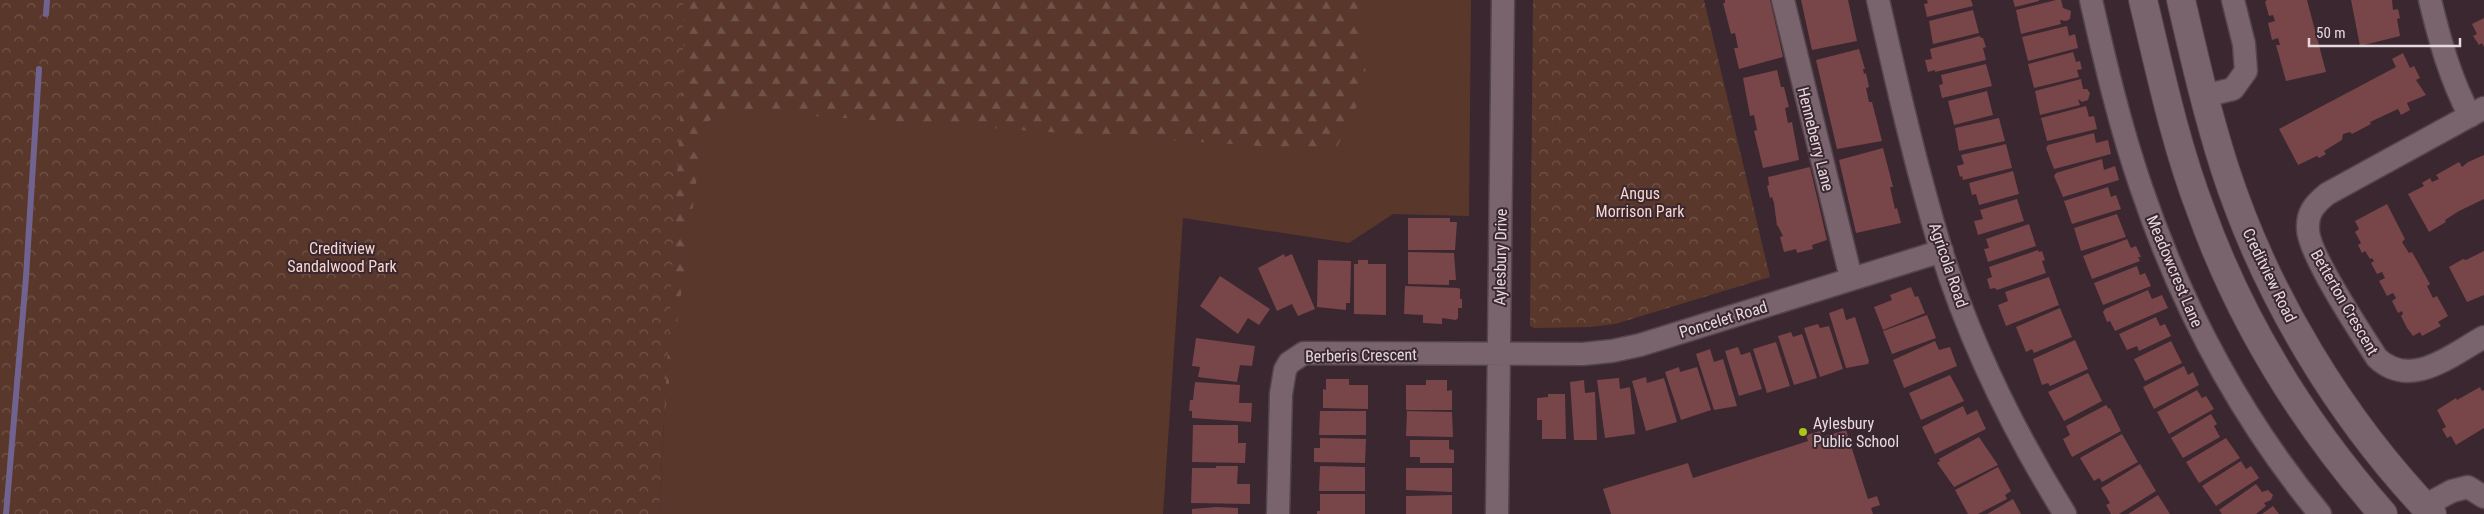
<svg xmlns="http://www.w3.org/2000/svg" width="2484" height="514" viewBox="0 0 2484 514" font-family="'Roboto Condensed',sans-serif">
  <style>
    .green { fill: #59382b }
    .forest { fill: url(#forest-firs) }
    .park { fill: url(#park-crowns) }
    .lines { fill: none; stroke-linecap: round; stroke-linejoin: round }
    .stream { stroke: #716390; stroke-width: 6 }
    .building { fill: #784549 }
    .street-casing { stroke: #54444b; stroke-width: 25 }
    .secondary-casing { stroke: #54444b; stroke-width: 30 }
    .street { stroke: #79636d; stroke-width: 22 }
    .secondary { stroke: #79636d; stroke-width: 28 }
    .poi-dot { fill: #abc615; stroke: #3a2730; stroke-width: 2 }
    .labels { text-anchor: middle; stroke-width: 4; stroke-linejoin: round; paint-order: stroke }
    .street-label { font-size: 16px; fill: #e5d9de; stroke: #3a2730 }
    .park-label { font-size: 16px; fill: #f7d7cb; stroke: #3a2730 }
    .poi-label { font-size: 16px; fill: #e5d9de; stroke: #3a2730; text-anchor: start }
  </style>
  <defs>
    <pattern id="forest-firs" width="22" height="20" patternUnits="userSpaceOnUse" patternTransform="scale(1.25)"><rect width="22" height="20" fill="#59382b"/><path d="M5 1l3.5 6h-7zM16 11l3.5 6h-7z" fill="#715449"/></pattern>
    <pattern id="park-crowns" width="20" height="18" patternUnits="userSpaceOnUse" patternTransform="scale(1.25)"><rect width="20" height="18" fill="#59382b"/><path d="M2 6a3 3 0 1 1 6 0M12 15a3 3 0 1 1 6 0" fill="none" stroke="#715449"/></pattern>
  </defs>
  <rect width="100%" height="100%" fill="#3a2730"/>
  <!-- green -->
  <path class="green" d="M683 0H1471L1469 216 1393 214 1349 243 1183 218 1163 514H659L683 67Z"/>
  <!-- forest -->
  <path class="forest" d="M684 0H1358L1367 85 1335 151 723 110 704 125 651 514H39L682 67Z"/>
  <!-- park -->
  <path class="park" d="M0 0H683V67L659 514H0Z
    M1533 0H1704L1770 277 1615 324 1590 327 1534 328 1530 326Z"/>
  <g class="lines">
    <!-- stream -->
    <path class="stream" d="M46 14 47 0
      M6 514 26 277 39 69"/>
  </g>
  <!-- building -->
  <path class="building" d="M1725 0H1770L1783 57 1739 69 1734 48H1738L1735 33 1731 34 1723 3H1725Z
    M1801 0H1848L1857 41 1812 50Z
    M1927 0H1971L1973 6 1927 17 1924 4 1928 3Z
    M2013 0H2039V1L2015 7Z
    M2056 0H2061L2063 8 2071 11 2070 19 2066 21 2060 20 2061 24 2021 34 2016 10Z
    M2267 0H2307L2326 72 2286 81 2276 45H2280L2278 38 2272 40 2268 23 2275 21 2273 15 2269 16 2265 2Z
    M2351 0H2392L2393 10 2398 9 2400 18 2397 19 2400 36 2360 46Z
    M1973 10 1979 33 1933 44 1929 21Z
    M2484 18V47L2482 43 2479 45 2473 36 2477 34 2472 24Z
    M2067 26 2069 36 2075 34 2078 48 2028 61 2022 37Z
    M1980 36 1981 38H1983L1986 47 1983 48 1986 60 1935 72V70L1928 72 1925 60 1932 59 1930 49Z
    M1859 49 1865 69H1863L1864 74 1866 73 1869 87 1866 88 1869 102H1872L1882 141 1837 149 1816 60Z
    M2073 52 2076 62 2080 61 2082 69 2077 70 2079 77 2034 88 2028 64Z
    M2403 53 2410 68 2414 66 2420 78 2416 80 2426 95 2407 103 2410 110 2401 115 2398 109 2370 122 2371 124 2352 134 2350 132 2343 134 2342 140 2324 151 2326 154 2319 158 2317 156 2298 165 2279 129 2396 67 2392 59Z
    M1986 64 1992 86 1942 98 1939 85 1943 84 1941 75Z
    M1777 70 1781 87H1784L1789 107 1785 108 1788 123 1792 122 1799 160 1763 168 1754 131 1757 130 1754 115 1750 116 1743 78Z
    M2081 79 2083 89H2087L2090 93 2088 100 2082 102 2078 99 2080 105 2040 115 2035 91Z
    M1987 91 1993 115 1954 125 1948 101Z
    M2086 106 2089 117 2094 116 2097 129 2047 141 2041 118Z
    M1999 118 2005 141 1959 151 1955 128Z
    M2094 133 2096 143 2108 140 2111 154 2054 169 2046 148 2048 145Z
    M2006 144 2012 168 1963 180 1962 176 1960 177 1957 166 1964 164 1961 155Z
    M1883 148 1893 187H1890L1895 209 1897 208 1901 223 1856 233 1839 160Z
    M2484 155V199L2459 211 2445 220 2446 222 2429 232 2408 194 2424 186 2422 183 2430 178 2432 182 2439 179 2436 175 2459 162 2462 167 2468 162Z
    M2102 159 2104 170 2115 166 2119 180 2063 197 2054 176 2056 173Z
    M1810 167 1827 240 1812 245 1813 249 1797 253 1796 249 1784 252 1780 237 1783 236 1778 226H1777L1774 203 1772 197 1770 198 1767 186 1769 185 1768 177Z
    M2013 171 2019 194 1979 205 1976 194 1972 195 1969 183Z
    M2108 187 2111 197 2116 195 2121 209 2072 224 2064 201Z
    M2017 199 2024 221 1978 235 1974 221 1983 219 1980 210Z
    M2387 204 2405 239 2402 242 2409 253 2412 252 2430 284 2427 286 2433 298 2437 296 2448 316 2438 322 2441 326 2422 336 2420 332 2413 336 2407 328 2401 316 2403 314 2402 311 2398 313 2392 301 2396 298 2393 293 2387 296 2379 281 2385 278 2382 272 2377 274 2371 263 2374 261 2372 258 2370 259 2365 251 2362 253 2358 245 2361 243 2355 232 2359 229 2355 221Z
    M2117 214 2126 237 2081 251 2074 228Z
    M1408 218H1450V222H1457L1455 250H1408Z
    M2029 224 2036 246 1988 262 1984 249 1989 248 1986 239Z
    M2127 239 2131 248 2136 246 2141 257H2138L2140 261 2092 279 2083 256Z
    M2038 250 2039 252 2042 251 2045 260 2042 261 2046 273 1997 290 1995 288 1990 289 1987 279 1992 277 1989 267Z
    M2484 251V295L2467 302 2449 267 2463 259 2466 260Z
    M1408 252 1454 253 1456 280H1449V285L1408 284Z
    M1284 254 1285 257 1292 254 1315 309 1298 316 1292 304 1277 311 1258 268Z
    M1318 260 1351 261 1350 303H1346V310L1317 307Z
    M1358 260H1368V264H1386V315L1354 314V264H1358Z
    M2137 266 2140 275 2145 273 2151 286 2103 305 2094 283Z
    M1220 276 1270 309 1259 325 1248 318 1238 334 1200 306Z
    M2049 277 2059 305 2006 326 1998 305 2008 301 2005 292Z
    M1405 286 1458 288 1460 289V299H1462V308H1458V318L1456 320 1442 318V324L1423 323V315L1404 314Z
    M1911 287 1915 297 1918 296 1925 313 1883 330 1874 307 1892 300 1890 295Z
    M2148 290 2152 299 2162 295 2168 308 2115 331 2110 321 2107 322 2103 312 2105 309Z
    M1843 308 1846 320 1855 317 1869 361 1868 364 1846 368 1829 313Z
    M2060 308 2072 337 2034 353 2032 349 2026 352 2016 327Z
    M1927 315 1936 338 1892 354 1883 331Z
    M2156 317 2160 326 2165 324 2171 336 2139 351 2137 346 2127 350 2119 334Z
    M1818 324 1820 328 1829 326 1843 369 1820 377 1804 328Z
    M1791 332 1793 337 1802 334 1817 378 1794 385 1778 336Z
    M1196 338 1255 346 1252 366 1240 365 1237 382 1198 377 1200 367 1192 366Z
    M2075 340 2088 369 2050 386 2048 383 2042 385 2033 359Z
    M1935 341 1939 350 1950 347 1957 366 1904 388 1893 360Z
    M2171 341 2182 363 2145 381 2134 359Z
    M1776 342 1790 386 1767 393 1753 349Z
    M1738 347 1741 355 1750 352 1762 389 1739 396 1725 351Z
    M1710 349 1714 362 1723 359 1737 406 1714 410 1696 354Z
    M2184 366 2188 375 2193 372 2199 385 2154 409 2143 387Z
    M1679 367 1680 372 1697 367 1711 410 1681 420 1665 372Z
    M2088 373 2102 401 2064 421 2048 392Z
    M1950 375 1964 401 1921 420 1909 393Z
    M1646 377 1647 383 1664 378 1677 422 1646 431 1632 381Z
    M1619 378 1620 389 1630 387 1635 434 1605 438 1597 380Z
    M1326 379H1349V385H1368V409L1323 408V389L1326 390Z
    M1426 380H1447V391L1452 390V410H1406V385H1426Z
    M1584 380 1585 393 1595 392 1597 440H1574L1570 382Z
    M1195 382 1240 385 1239 403H1252L1251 422 1192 418V411H1189L1190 400H1193Z
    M2480 387 2482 391 2484 390V428L2456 445 2451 436 2447 438 2442 429 2446 427 2437 410 2456 398 2457 400Z
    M2197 390 2202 398 2206 396 2214 409 2169 434 2157 412Z
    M1548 394H1565L1566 439H1542V420H1537V398L1548 397Z
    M2106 405 2109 409 2110 408 2121 431 2072 457 2063 439 2070 435 2066 426Z
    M1963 406 1967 415 1977 410 1986 429 1935 454 1922 427Z
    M1320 411H1366V435H1319Z
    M1407 411 1452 412 1453 437 1406 436Z
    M2211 414 2217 424 2214 426 2220 437 2183 458 2171 438Z
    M1193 425H1238V443H1246L1245 463 1192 462Z
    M1846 430 1868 499 1877 496 1880 505 1871 508 1873 514H1611L1603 489 1688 463 1693 478 1808 441 1806 435 1820 431 1822 437Z
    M2122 434 2138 462 2102 482 2099 478 2094 481 2080 458Z
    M1979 437 1998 465 1954 487 1937 463 1940 461 1939 459Z
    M1320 438 1366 439 1365 463 1314 462V448H1320Z
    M2226 438 2240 458 2199 483 2186 462Z
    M1410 440H1449V449L1454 450V463H1420V457H1410Z
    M2241 461 2246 469 2251 466 2259 478 2216 506 2202 486Z
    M2140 464 2156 491 2119 514H2111L2106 505 2110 503 2101 488Z
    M1216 466H1238L1237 484H1250V504L1191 503 1192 468H1216Z
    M1320 466 1365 467V491H1319Z
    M1998 467 2011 491 2005 495 2007 499 1978 514H1968L1955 490Z
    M1406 468H1452V492L1406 490Z
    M2256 484 2262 492 2268 490 2273 495 2271 500 2264 503 2266 506 2256 514H2222L2219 510Z
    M1320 494H1365V514H1317V511H1320Z
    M1452 495V514H1406V496Z
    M2158 495 2170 514H2128Z
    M2013 499 2021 514H1987Z
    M2273 506 2279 514H2262Z
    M1216 507 1238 508V514H1192V509Z"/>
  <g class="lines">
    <!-- street casing -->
    <g class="street-casing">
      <path id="street" d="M1783 0 1851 278
        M1878 0C1897 84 1916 168 1941 250 1970 342 2014 432 2065 514
        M2091 0C2105 62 2120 126 2141 187 2181 305 2240 417 2320 514
        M2430 0C2440 41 2450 78 2470 116
        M2204 96 2233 89 2246 71 2244 44 2233 0
        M2484 108 2327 194C2315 204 2307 212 2308 229 2308 253 2362 335 2377 358 2411 390 2451 355 2484 337
        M2424 506 2452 491 2468 487 2484 497
        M1278 514 1281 394 1285 370 1289 363 1304 353 1583 354 1612 351 1640 345 1942 251
        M1497 514 1503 0"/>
    </g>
    <!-- secondary casing -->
    <g class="secondary-casing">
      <path id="secondary" d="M2143 0C2160 71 2175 143 2201 211 2241 322 2305 425 2383 514
        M2181 0C2194 56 2207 113 2225 169 2266 295 2340 418 2432 514"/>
    </g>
    <!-- street -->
    <use href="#street" class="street"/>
    <!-- secondary -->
    <use href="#secondary" class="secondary"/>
  </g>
  <!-- markers -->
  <circle class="poi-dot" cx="1803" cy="432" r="5"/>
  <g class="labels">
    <!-- street labels -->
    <g class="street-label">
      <text transform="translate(1816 139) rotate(76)" y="6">Henneberry Lane</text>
      <text transform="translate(1500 257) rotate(-89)" y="6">Aylesbury Drive</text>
      <text transform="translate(1949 265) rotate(71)" y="6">Agricola Road</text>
      <text transform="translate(2175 271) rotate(67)" y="6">Meadowcrest Lane</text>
      <text transform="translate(2270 275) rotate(64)" y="6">Creditview Road</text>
      <text transform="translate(2345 302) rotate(60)" y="6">Betterton Crescent</text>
      <text transform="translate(1723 319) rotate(-17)" y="6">Poncelet Road</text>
      <text transform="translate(1361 355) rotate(-1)" y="6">Berberis Crescent</text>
    </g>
    <!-- park labels -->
    <g class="park-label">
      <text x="1640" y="199">Angus<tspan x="1640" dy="18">Morrison Park</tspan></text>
      <text x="342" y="254">Creditview<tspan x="342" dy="18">Sandalwood Park</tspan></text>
    </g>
    <!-- poi labels -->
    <g class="poi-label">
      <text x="1813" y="429">Aylesbury<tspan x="1813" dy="18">Public School</tspan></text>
    </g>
  </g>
  <!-- scale -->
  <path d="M2309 38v8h151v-8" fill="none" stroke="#e5d9de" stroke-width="2.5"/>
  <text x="2316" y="38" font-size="15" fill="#e5d9de" stroke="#3a2730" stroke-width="4" paint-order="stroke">50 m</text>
</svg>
